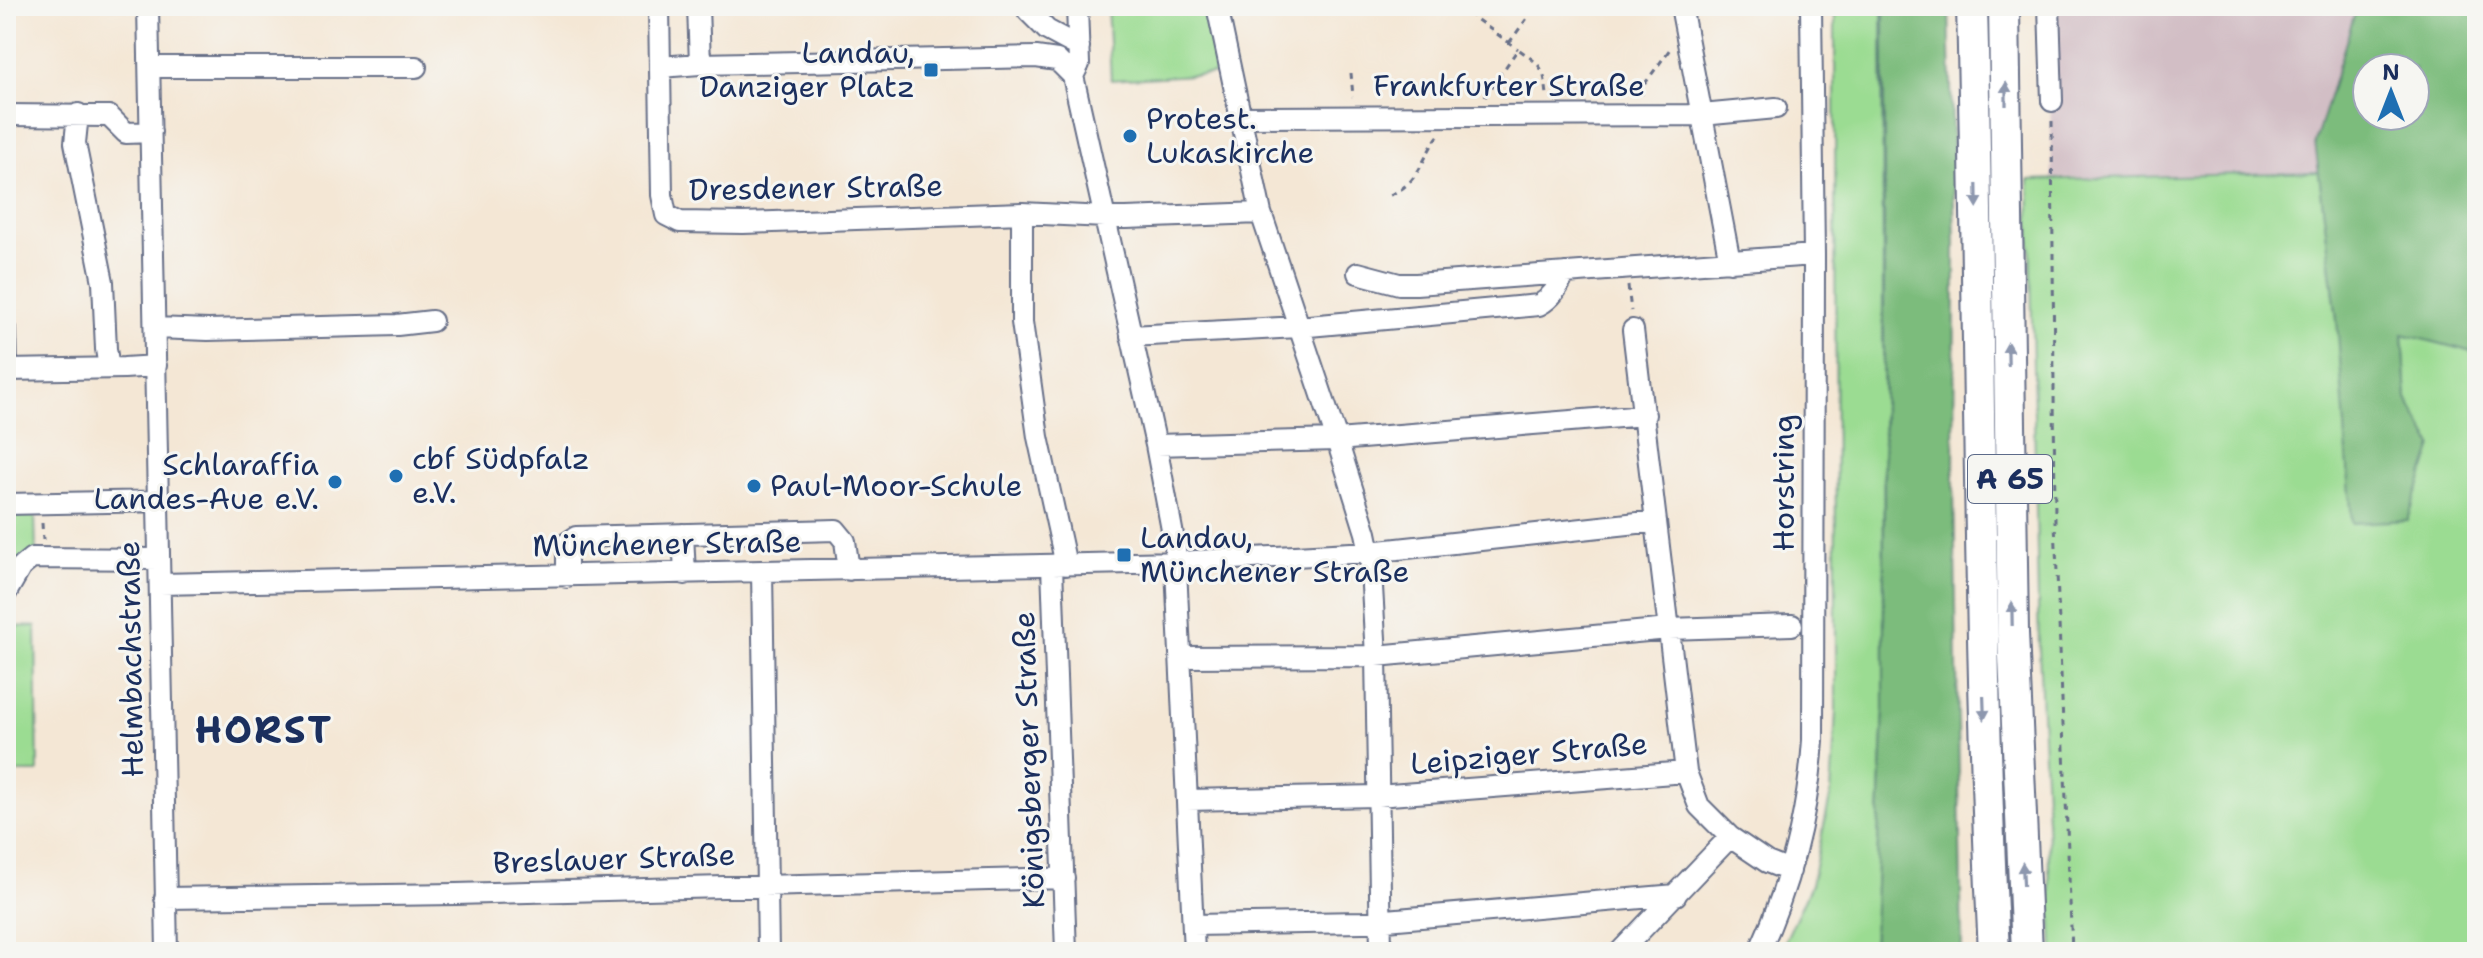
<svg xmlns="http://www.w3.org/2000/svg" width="2483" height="958" viewBox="0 0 2483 958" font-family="'Shantell Sans',sans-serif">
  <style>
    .industrial { fill: #d2bec5 }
    .green { fill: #9bdc92; stroke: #5b8678; stroke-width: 2 }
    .forest { fill: #7cbc7c; stroke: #4c766d; stroke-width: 2; fill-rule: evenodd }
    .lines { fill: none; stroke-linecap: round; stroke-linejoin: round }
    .minor-casing { stroke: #676f88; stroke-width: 24 }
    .highway-casing { stroke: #676f88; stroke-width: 34 }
    .path { stroke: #676f88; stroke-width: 3; stroke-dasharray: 6 6; stroke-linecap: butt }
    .minor { stroke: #fff; stroke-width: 20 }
    .highway { stroke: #fff; stroke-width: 30 }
    .oneway { fill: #8d97ae }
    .poi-dot { fill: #1f6fb2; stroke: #f6f6f2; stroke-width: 3 }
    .labels { text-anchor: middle; stroke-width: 6; stroke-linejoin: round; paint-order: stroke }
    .shield { fill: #f6f6f2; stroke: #5d6b8a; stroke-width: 2 }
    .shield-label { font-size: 28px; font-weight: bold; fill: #1b2f5e }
    .poi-label { font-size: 30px; fill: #1b2f5e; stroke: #f6f6f2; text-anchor: start }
    .street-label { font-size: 30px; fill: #1b2f5e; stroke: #f6f6f2 }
    .district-label { font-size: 38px; font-weight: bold; letter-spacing: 2px; fill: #1b2f5e; stroke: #f6f6f2 }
  </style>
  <rect width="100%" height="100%" fill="#f6f6f2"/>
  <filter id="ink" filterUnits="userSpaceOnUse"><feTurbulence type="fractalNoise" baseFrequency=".0125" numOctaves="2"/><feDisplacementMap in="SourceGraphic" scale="16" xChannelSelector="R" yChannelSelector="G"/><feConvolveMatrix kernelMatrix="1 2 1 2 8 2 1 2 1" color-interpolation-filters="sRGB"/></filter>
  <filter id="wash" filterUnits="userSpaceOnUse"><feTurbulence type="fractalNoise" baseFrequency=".006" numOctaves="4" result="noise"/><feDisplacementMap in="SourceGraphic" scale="32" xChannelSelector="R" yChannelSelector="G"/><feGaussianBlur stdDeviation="1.8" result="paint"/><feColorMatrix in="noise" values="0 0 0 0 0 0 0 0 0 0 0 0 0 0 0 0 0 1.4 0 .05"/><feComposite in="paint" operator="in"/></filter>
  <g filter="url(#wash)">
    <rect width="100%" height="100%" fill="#f4e7d5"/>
    <!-- industrial -->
    <path class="industrial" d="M2048 6H2357L2315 142 2319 172 2052 178Z"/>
    <!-- green -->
    <path class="green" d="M1107 6H1211L1226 73 1111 80Z
      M1833 6H1882L1884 707 1873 952H1780L1811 885 1831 793 1836 711 1835 19Z
      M2319 172 2337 320 2433 446 2407 399 2403 334 2477 353V952H2053L2039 649 2029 180Z
      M6 513H35L36 553 6 573Z
      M36 626 38 772H6V627Z"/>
    <!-- forest -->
    <path class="forest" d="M1884 6H1949L1955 244 1954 489 1962 952H1873L1884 707Z
      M2357 6H2477V353L2403 334 2407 399 2433 446 2408 520 2352 523 2337 320 2315 142ZM2367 68H2415V116H2367Z"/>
  </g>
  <g filter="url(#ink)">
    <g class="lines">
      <!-- minor casing -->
      <g class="minor-casing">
        <path id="minor" d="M148 6 167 952
          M659 6 662 195 666 215 680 222 743 223 1022 213 1126 218 1261 213
          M698 6 700 64
          M1027 6 1028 11 1047 30 1079 47
          M1217 6 1261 213 1337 440 1366 533 1370 552 1376 656 1381 952
          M1681 6 1730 262
          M2049 6 2052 101
          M150 67H416
          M660 67 700 64 1036 57 1057 60 1073 76 1156 445 1175 546 1194 952
          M1073 76 1079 64 1077 6
          M78 114 75 143 103 282 106 349 109 368
          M6 115 109 116 126 133 151 132
          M1241 117 1702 115 1776 108
          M1022 213V322L1038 437 1066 565
          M1358 273 1399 284H1416L1814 255
          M156 328 208 330 397 325 432 321
          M6 329 7 370
          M1633 330 1686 772 1699 806 1730 837 1767 862 1790 871
          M1131 336 1298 327 1539 305C1552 298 1559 286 1565 273
          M6 370 124 368 156 366
          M1156 445 1337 440 1645 415
          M6 504 159 501
          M683 534 685 574
          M1052 566 1066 952
          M762 572 768 952
          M567 577V543L576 537 836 530 845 541 849 570
          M160 584 1177 562 1370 552 1656 521
          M6 593 21 567 32 558 159 559
          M1181 657 1376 656 1669 629 1792 625
          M1187 800 1377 796 1686 772
          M165 898 456 894 1064 878
          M1193 925 1363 922 1676 895
          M1620 952 1730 837
          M1759 952C1790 885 1808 814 1813 740L1814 255 1811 6"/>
      </g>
      <!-- highway casing -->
      <g class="highway-casing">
        <path id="highway" d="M1972 6C1980 321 1978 637 1994 952
          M2004 6 2013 633 2027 952"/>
      </g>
      <!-- path -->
      <path class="path" d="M1458 6 1518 49
        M1509 43 1536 6
        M1351 73 1353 97
        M1642 95 1641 89 1670 49
        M1485 97 1518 49C1541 65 1544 67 1547 95
        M2052 121 2055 522 2072 952
        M1390 195C1421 182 1421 158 1439 135
        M1628 286 1631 311
        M42 523 43 540"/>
      <!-- minor -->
      <use href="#minor" class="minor"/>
      <!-- highway -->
      <use href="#highway" class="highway"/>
    </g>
    <!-- one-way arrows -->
    <defs><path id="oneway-solid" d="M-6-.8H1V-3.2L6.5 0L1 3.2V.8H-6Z" transform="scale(2)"/></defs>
    <g class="oneway">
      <use href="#oneway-solid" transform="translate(2006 94) rotate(-90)"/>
      <use href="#oneway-solid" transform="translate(1977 196) rotate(89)"/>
      <use href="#oneway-solid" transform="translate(2008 354) rotate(-91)"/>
      <use href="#oneway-solid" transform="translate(2012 614) rotate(-91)"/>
      <use href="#oneway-solid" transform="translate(1984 708) rotate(88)"/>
      <use href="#oneway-solid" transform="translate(2023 874) rotate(-93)"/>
    </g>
  </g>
  <!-- markers -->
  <g class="poi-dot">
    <rect x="923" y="62" width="16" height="16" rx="4"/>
    <circle cx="1130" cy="136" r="8"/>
    <circle cx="396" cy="476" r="8"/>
    <circle cx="335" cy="482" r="8"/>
    <circle cx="754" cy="486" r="8"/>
    <rect x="1116" y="547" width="16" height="16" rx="4"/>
  </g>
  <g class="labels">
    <!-- shield labels -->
    <rect class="shield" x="1968" y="455" width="84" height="48" rx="6"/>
    <g class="shield-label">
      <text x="2010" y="489">A 65</text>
    </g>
    <!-- poi labels -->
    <g class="poi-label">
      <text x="915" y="63" text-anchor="end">Landau,<tspan x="915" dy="34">Danziger Platz</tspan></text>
      <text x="1146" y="129">Protest.<tspan x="1146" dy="34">Lukaskirche</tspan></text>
      <text x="412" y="469">cbf Südpfalz<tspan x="412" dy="34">e.V.</tspan></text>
      <text x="319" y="475" text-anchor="end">Schlaraffia<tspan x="319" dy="34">Landes-Aue e.V.</tspan></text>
      <text x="770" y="496">Paul-Moor-Schule</text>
      <text x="1140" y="548">Landau,<tspan x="1140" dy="34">Münchener Straße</tspan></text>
    </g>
    <!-- street labels -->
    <g class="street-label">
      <text x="1509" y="96">Frankfurter Straße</text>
      <text transform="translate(816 188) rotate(-1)" y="10">Dresdener Straße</text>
      <text transform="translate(1784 483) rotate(-90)" y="10">Horstring</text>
      <text transform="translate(667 544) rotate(-1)" y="10">Münchener Straße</text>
      <text transform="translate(131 659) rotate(-91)" y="10">Helmbachstraße</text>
      <text transform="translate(1529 754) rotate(-5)" y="10">Leipziger Straße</text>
      <text transform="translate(1029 760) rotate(-92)" y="10">Königsberger Straße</text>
      <text transform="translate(614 859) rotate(-2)" y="10">Breslauer Straße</text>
    </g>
    <!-- district labels -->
    <g class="district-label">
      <text x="264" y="743">HORST</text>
    </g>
  </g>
  <!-- margin -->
  <rect width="2483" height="958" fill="none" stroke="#f6f6f2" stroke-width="32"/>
  <!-- north arrow -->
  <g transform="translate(2391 92)"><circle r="38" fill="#f6f6f2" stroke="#9ea6b7" stroke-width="2"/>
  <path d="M0-6L14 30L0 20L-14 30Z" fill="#1f6fb2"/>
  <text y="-12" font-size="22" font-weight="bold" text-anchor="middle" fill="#1b2f5e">N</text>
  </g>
</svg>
